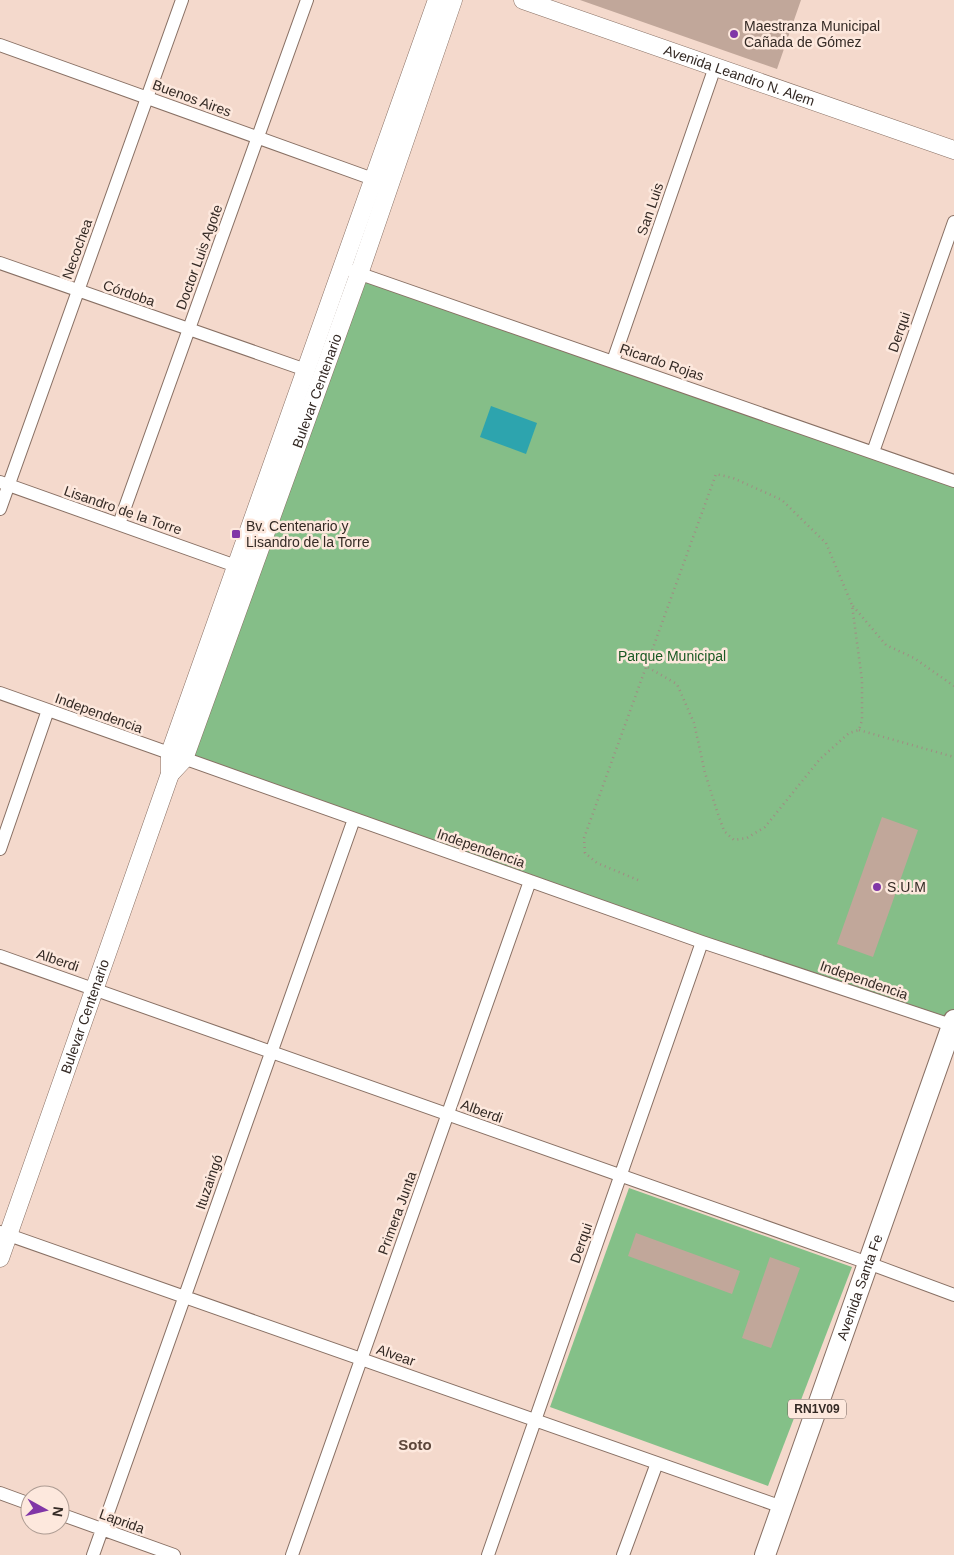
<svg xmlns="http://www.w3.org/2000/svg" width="954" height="1555" viewBox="0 0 954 1555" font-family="Arial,sans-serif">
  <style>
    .green { fill: #85be88 }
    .forest { fill: #84c088 }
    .water { fill: #2da4ae }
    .building { fill: #c1a79a }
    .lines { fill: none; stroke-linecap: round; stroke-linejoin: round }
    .street-casing { stroke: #887064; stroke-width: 14 }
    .secondary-casing { stroke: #887064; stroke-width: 19 }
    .primary-casing { stroke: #887064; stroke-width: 22 }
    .path { stroke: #a08c83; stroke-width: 2.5; stroke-dasharray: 1 4; stroke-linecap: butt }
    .street { stroke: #fff; stroke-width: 12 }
    .secondary { stroke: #fff; stroke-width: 18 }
    .primary { stroke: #fff; stroke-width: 20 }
    .poi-dot { fill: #8136a7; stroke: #fde8dd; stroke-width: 2 }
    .labels { text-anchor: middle; stroke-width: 5; stroke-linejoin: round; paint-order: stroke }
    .shield { fill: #fde8dd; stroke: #70635c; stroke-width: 1 }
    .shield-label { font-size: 12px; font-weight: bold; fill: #342a25 }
    .poi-label { font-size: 14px; fill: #342a25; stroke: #fde8dd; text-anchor: start }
    .street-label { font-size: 14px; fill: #342a25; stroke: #fde8dd }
    .park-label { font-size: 14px; fill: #1a5923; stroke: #fde8dd }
    .neighbourhood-label { font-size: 15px; font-weight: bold; fill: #5c463b; stroke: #fde8dd }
  </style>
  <rect width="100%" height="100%" fill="#f4d9cc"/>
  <!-- green -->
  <path class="green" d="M359 274 954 481V1020L952 1025 184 759Z"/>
  <!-- forest -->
  <path class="forest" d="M629 1188 852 1267 768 1486 550 1407Z"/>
  <!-- water -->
  <path class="water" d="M491 406 537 423 526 454 480 437Z"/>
  <!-- building -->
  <path class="building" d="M580 0H801L777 69Z
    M882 817 918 830 873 957 837 944Z
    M636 1233 740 1271 732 1294 628 1256Z
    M770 1257 800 1268 771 1348 742 1338Z"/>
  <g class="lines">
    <!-- street casing -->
    <g class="street-casing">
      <path id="street" d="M0 45 373 179
        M0 263 306 370
        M352 271 954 481
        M613 361 715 67
        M873 452 954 222
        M0 482 236 566
        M0 509 182 0
        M119 524 307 0
        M0 693 702 942 954 1026
        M0 849 48 710
        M0 956 868 1263 954 1295
        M0 1232 782 1507
        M0 1493 30 1504
        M60 1514 174 1555
        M93 1555 354 819
        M292 1555 530 881
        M488 1555 702 942
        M623 1555 657 1463"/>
    </g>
    <!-- secondary casing -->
    <g class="secondary-casing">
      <g id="secondary">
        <path id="s1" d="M523 0 954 150"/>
        <path id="s2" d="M170 774 184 759 359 274 453 0"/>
        <path id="s3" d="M0 1258 170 774V753L437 0"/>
      </g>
    </g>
    <!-- primary casing -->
    <g class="primary-casing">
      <g id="primary">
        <path id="s4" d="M765 1555 954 1020"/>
      </g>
    </g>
    <!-- path -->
    <path class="path" d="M853 606 886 645 914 658 954 686
      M859 730 954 757
      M638 880 597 863 585 853 584 838 716 474 733 478 782 500 826 543 852 605 862 680V720L859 730 849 733 820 759 765 827 747 838 734 840 724 831 717 811 705 773 694 723 677 684 647 667"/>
    <!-- street -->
    <use href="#street" class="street"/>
    <!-- secondary -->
    <use href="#secondary" class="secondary"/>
    <!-- primary -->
    <use href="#primary" class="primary"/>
  </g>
  <!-- markers -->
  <g class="poi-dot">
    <circle cx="734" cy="34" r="5"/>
    <rect x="231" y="529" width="10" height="10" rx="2.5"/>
    <circle cx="877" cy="887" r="5"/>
  </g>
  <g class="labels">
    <!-- shield labels -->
    <rect class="shield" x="788" y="1399.5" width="58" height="19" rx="4"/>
    <g class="shield-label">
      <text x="817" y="1413">RN1V09</text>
    </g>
    <!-- poi labels -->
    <g class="poi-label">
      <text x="744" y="31">Maestranza Municipal<tspan x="744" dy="16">Cañada de Gómez</tspan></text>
      <text x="246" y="531">Bv. Centenario y<tspan x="246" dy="16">Lisandro de la Torre</tspan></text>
      <text x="887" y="892">S.U.M</text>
    </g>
    <!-- street labels -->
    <g class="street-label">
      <text dy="5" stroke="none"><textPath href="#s1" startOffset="229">Avenida Leandro N. Alem</textPath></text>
      <text transform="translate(192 98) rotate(20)" y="5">Buenos Aires</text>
      <text transform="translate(650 209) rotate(-71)" y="5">San Luis</text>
      <text transform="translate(77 249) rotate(-70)" y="5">Necochea</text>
      <text transform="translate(199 257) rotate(-70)" y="5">Doctor Luis Agote</text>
      <text transform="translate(129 293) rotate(19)" y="5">Córdoba</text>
      <text transform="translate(899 332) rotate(-71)" y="5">Derqui</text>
      <text transform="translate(662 362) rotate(19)" y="5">Ricardo Rojas</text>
      <text dy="5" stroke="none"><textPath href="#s2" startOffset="412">Bulevar Centenario</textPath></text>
      <text transform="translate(123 510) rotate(19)" y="5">Lisandro de la Torre</text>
      <text transform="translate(99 713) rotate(20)" y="5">Independencia</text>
      <text transform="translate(481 848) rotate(19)" y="5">Independencia</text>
      <text transform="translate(58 960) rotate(19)" y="5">Alberdi</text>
      <text transform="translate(864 980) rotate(19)" y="5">Independencia</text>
      <text dy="5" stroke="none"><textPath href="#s3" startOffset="256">Bulevar Centenario</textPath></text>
      <text transform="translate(482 1111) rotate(20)" y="5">Alberdi</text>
      <text transform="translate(209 1182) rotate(-71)" y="5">Ituzaingó</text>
      <text transform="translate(397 1213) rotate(-70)" y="5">Primera Junta</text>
      <text transform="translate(581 1243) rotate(-71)" y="5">Derqui</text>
      <text dy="5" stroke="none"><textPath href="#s4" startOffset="284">Avenida Santa Fe</textPath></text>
      <text transform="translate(396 1355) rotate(19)" y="5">Alvear</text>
      <text transform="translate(122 1521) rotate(20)" y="5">Laprida</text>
    </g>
    <!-- park labels -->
    <g class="park-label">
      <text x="672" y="661">Parque Municipal</text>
    </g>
    <!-- neighbourhood labels -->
    <g class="neighbourhood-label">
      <text x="415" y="1450">Soto</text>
    </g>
  </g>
  <!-- north arrow -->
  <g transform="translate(45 1510) rotate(98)"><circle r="24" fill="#fde8dd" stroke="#ad9c93"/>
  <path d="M0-4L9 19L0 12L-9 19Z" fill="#8136a7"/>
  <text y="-8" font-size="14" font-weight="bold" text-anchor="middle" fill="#342a25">N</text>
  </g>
</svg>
